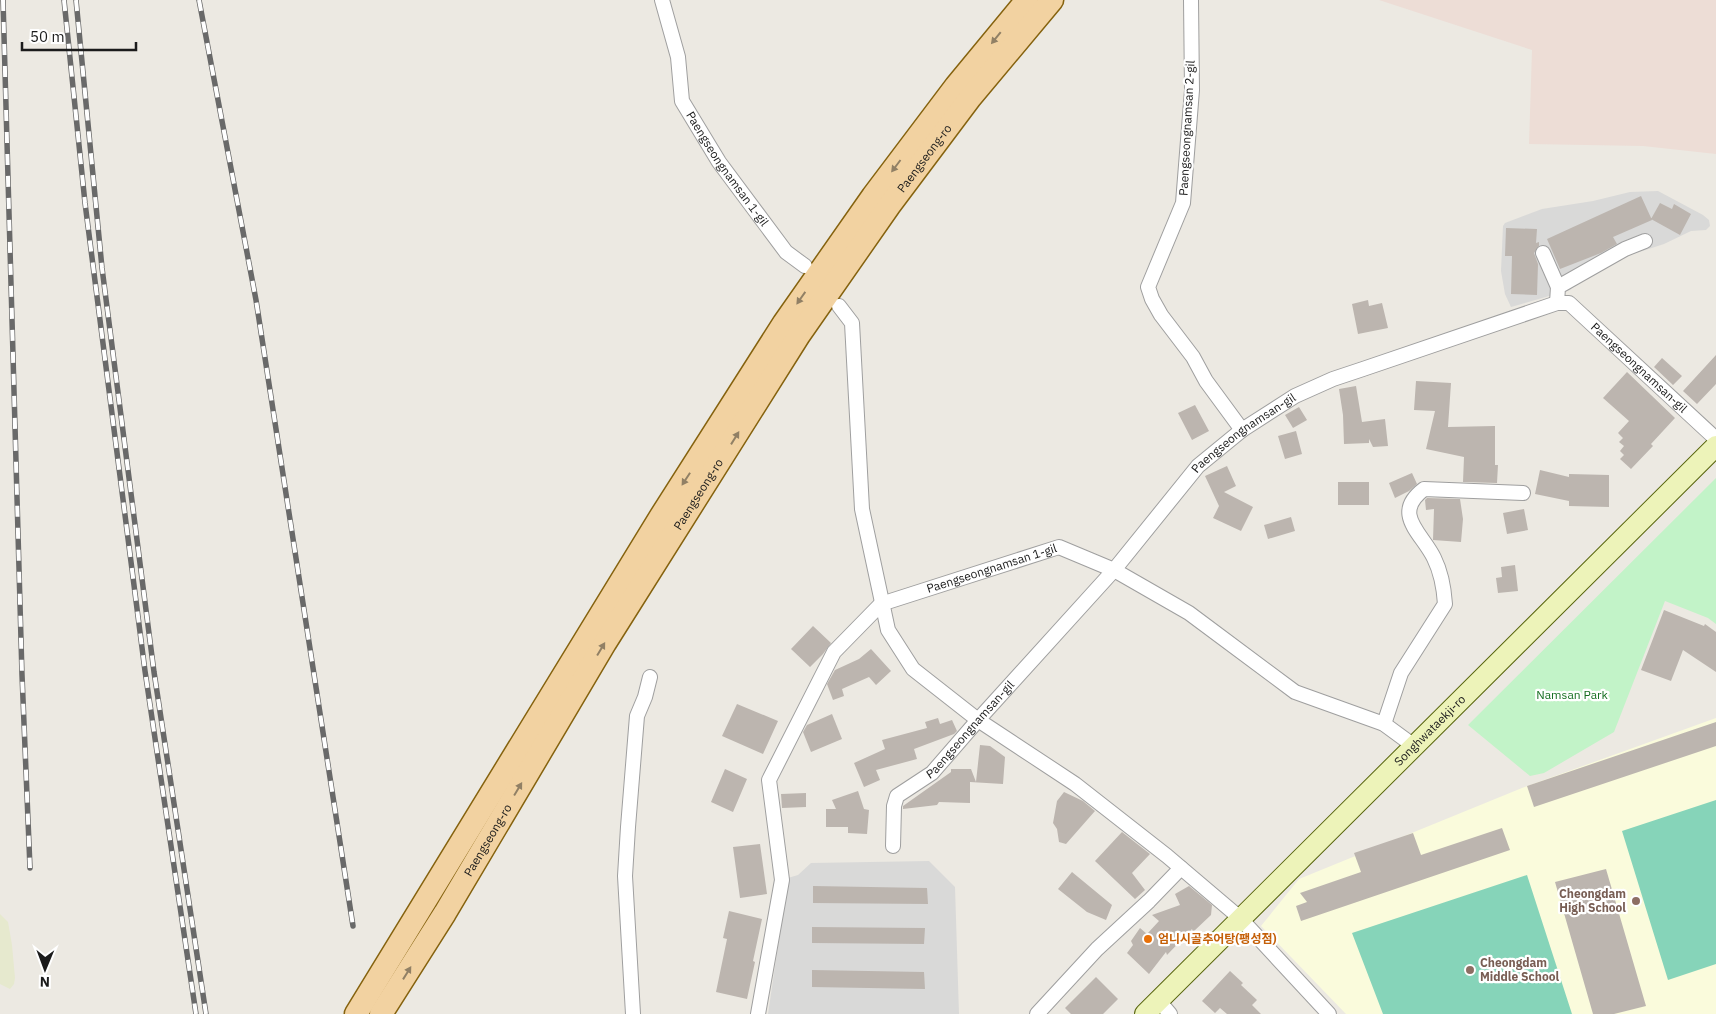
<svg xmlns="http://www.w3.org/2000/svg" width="1716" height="1014" viewBox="0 0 1716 1014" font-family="'IBM Plex Sans','Noto Sans KR',sans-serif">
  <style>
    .residential { fill: #d9d9d8 }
    .education { fill: #fafbdc }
    .military { fill: #edddd6 }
    .farmland { fill: #e6e9ce }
    .park { fill: #c2f3c8 }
    .pitch { fill: #86d4b9 }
    .building { fill: #bcb5af }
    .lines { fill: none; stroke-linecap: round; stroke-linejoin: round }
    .street-casing { stroke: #9f9f9f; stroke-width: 16 }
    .secondary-casing { stroke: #59660f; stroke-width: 22 }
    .primary-casing { stroke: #85620e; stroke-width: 25 }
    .street { stroke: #fff; stroke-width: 14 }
    .secondary { stroke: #edf3b9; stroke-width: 20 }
    .primary { stroke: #f2d2a1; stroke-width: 22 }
    .rail-casing { stroke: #696969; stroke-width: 5.5 }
    .rail { stroke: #fff; stroke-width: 4; stroke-dasharray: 11; stroke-linecap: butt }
    .oneway { fill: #918065 }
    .education-dot { fill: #8d6e63; stroke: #fff; stroke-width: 2 }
    .food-dot { fill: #e8710a; stroke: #fff; stroke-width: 2 }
    .labels { text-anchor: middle; stroke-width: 4.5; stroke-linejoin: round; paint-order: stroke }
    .street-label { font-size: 12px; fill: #1b1b1b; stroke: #fff }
    .park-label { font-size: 12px; fill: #156e20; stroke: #fff }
    .education-label { font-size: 12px; font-weight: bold; fill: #785e54; stroke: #fff; text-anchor: end }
    .food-label { font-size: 12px; font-weight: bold; fill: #c56008; stroke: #fff; text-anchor: start }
  </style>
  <rect width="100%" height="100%" fill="#ece9e2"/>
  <!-- residential -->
  <path class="residential" d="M1658 191 1703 215 1709 220 1710 226 1706 230 1691 231 1664 244 1630 255 1574 286 1570 290 1511 307 1505 294 1501 271 1503 226 1505 223 1542 209 1593 201 1630 192Z
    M929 861 955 887 959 1014H768L788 878 798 875 811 863Z"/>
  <!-- education -->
  <path class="education" d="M1716 718V1014H1346L1261 926 1299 879 1522 788Z"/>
  <!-- military -->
  <path class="military" d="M1379 0H1716V154L1643 146 1529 144 1532 50Z"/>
  <!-- farmland -->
  <path class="farmland" d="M0 914 8 922 12 945 15 978 14 984 10 989 0 984Z"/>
  <!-- park -->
  <path class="park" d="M1716 478V624L1708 618 1665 601 1614 732 1544 773 1530 776 1468 725Z"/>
  <!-- pitch -->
  <path class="pitch" d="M1716 800V964L1668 980 1622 831Z
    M1527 875 1572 1014H1383L1352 933Z"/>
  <!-- building -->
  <path class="building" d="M1641 196 1652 220 1613 237 1617 244 1601 253 1560 269 1547 239Z
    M1660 203 1672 209 1674 204 1691 214 1680 235 1651 219Z
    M1506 228 1537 229 1536 243 1539 242V246L1534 253 1538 264 1537 295 1511 294 1512 256H1505Z
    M1368 300 1369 306 1382 303 1388 328 1358 334 1352 304Z
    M1716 355V384L1697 404 1683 391Z
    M1662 358 1682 376 1673 385 1654 367Z
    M1627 372 1675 418 1651 444 1653 446 1631 469 1620 459 1624 455 1620 451 1624 446 1619 442 1623 438 1618 433 1629 421 1603 398Z
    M1416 381 1451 383 1448 427 1495 426V465H1498L1497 483 1463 482 1464 457 1426 449 1435 411 1414 410Z
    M1356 386 1362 422 1385 419 1388 446 1373 447 1369 439V443L1344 444 1343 415 1339 389Z
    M1195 405 1209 431 1192 440 1178 413Z
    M1299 407 1307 420 1293 428 1285 415Z
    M1296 431 1302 454 1285 459 1278 436Z
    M1227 466 1236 486 1224 492 1253 507 1241 531 1213 518 1219 506 1205 476Z
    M1540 470 1569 477V474L1609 475V507L1569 506V501L1535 494Z
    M1412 473 1417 484 1409 491 1395 498 1389 483Z
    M1338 482H1369V505H1338Z
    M1427 498 1460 499 1463 519 1461 542 1433 540 1434 509 1426 510 1425 500Z
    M1524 509 1528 530 1507 534 1503 513Z
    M1291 517 1295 531 1268 539 1264 525Z
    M1515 565 1518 591 1498 593 1496 578 1502 577 1501 567Z
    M1664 610 1704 626 1705 624 1716 632V672L1683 650 1671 681 1641 670Z
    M813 626 831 643 823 654 810 667 791 649Z
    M871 649 891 671 876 685 869 677 842 689 844 696 833 700 827 684 835 670 859 659Z
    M737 704 778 721 763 754 722 736Z
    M832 714 842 739 811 752 803 732 807 725Z
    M938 718 940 724 952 720 957 731 954 734 914 749 917 759 876 770 880 780 864 787 854 763 885 749 882 740 927 728 925 722Z
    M1716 722V746L1534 807 1527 786Z
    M980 745 990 746 1005 757 1003 784 970 782V803L939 802 937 805 903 809V806L951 772V769H971L976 782Z
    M725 769 747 779 733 812 711 802Z
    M858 791 864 809 869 810 867 834 848 833V827H826V809H836L832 800Z
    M1064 792 1083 801 1095 811 1066 844 1059 842 1057 829 1053 823 1057 801Z
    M806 793V807L782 808 781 794Z
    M1502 828 1510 850 1301 921 1296 906 1307 902 1300 893 1361 872 1354 853 1413 833 1421 855Z
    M1122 832 1150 854 1132 873 1145 890 1135 899 1095 861Z
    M760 844 767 894 740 898 733 847Z
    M1606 869 1646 1006 1614 1014H1593L1555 882Z
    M1072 872 1112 905 1106 920 1087 912 1058 889Z
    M813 886 927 888 928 904 813 903Z
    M1189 886 1212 905 1211 915 1193 932 1192 929 1167 955 1166 952 1149 974 1127 953 1133 945 1131 941 1140 928 1147 934 1159 921 1152 915 1180 905 1175 894Z
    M729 911 762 919 753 961 755 962 747 999 716 992 727 939 723 938Z
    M812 927 925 928 924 944 812 943Z
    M812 970 924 972 925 989 812 987Z
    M1230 971 1243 983 1241 985 1257 1000 1252 1005 1261 1014H1227L1220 1008 1215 1013 1202 1001Z
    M1096 977 1118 999 1103 1014H1071L1065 1008Z"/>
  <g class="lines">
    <!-- street casing -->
    <g class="street-casing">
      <g id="street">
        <path id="s1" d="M662 0 678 57 682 101 719 162 786 252 805 266"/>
        <path d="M1191 0 1192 90 1183 203 1148 287 1152 299 1161 315 1193 357 1206 381 1242 430"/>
        <path d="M1543 253 1558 287"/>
        <path d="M1557 303 1558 287 1625 249 1645 241"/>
        <path d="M839 306 852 323 862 509 888 630 913 669 978 720 1075 784 1167 856 1240 918 1329 1014"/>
        <path d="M1384 724 1401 673 1445 604C1444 589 1441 572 1434 558 1422 533 1391 514 1424 489L1523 493"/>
        <path id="s2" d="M893 846 894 806 897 796 932 773 978 720 1114 570 1198 466 1242 430 1295 396 1333 379 1363 369 1557 303H1569L1716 439"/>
        <path d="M1159 1001 1170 1014"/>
        <path d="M633 1014 625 876 628 827 637 716 645 697 650 677"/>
        <path id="s3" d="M758 1014 782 880 769 780 834 652 881 604 1059 547 1114 570 1189 613 1295 692 1384 724 1414 746"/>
        <path d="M1037 1014 1097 949 1149 901 1181 868"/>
      </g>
    </g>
    <!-- secondary casing -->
    <g class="secondary-casing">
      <g id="secondary">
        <path id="s4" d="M1145 1014 1716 446"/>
      </g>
    </g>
    <!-- primary casing -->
    <g class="primary-casing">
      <g id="primary">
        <path d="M356 1014 661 516 784 323 873 196 956 86 1027 0"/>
        <path id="s5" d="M381 1014 445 913 605 643 799 335 889 206 970 98 1052 0"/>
      </g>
    </g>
    <!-- street -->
    <use href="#street" class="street"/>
    <!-- secondary -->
    <use href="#secondary" class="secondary"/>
    <!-- primary -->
    <use href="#primary" class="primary"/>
    <!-- rail casing -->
    <g class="rail-casing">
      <path id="rail" d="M3 0 22 675 30 868
        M64 0 85 203 145 671 196 1014
        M76 0 102 268 154 672 206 1014
        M199 0 256 300 353 926"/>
    </g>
    <!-- rail -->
    <use href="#rail" class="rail"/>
  </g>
  <!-- one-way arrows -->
  <defs><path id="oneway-solid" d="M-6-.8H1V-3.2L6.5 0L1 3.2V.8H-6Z" transform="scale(1.25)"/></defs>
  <g class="oneway">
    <use href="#oneway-solid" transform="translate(996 38) rotate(129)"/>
    <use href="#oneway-solid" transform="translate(896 166) rotate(127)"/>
    <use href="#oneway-solid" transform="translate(801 298) rotate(125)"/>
    <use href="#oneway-solid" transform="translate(735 438) rotate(-58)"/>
    <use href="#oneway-solid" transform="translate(686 479) rotate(123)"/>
    <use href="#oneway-solid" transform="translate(601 649) rotate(-59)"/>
    <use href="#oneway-solid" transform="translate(518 789) rotate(-59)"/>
    <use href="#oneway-solid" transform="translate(407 973) rotate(-58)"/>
  </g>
  <!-- markers -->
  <g class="education-dot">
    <circle cx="1636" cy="901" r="5"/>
    <circle cx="1470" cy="970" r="5"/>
  </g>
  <circle class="food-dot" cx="1148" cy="939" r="5"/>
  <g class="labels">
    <!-- street labels -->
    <g class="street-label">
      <text transform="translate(1187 128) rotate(-87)" y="4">Paengseongnamsan 2-gil</text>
      <text dy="4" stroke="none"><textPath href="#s5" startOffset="1014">Paengseong-ro</textPath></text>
      <text dy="4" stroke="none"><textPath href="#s1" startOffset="185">Paengseongnamsan 1-gil</textPath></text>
      <text dy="4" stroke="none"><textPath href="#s2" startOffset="1004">Paengseongnamsan-gil</textPath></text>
      <text dy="4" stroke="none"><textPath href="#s2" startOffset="555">Paengseongnamsan-gil</textPath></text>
      <text dy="4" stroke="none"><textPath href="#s5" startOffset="609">Paengseong-ro</textPath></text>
      <text dy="4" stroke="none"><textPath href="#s3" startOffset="564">Paengseongnamsan 1-gil</textPath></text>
      <text dy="4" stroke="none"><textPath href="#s2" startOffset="150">Paengseongnamsan-gil</textPath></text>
      <text dy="4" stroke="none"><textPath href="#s4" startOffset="402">Songhwataekji-ro</textPath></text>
      <text dy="4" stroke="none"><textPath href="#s5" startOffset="204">Paengseong-ro</textPath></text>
    </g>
    <!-- park labels -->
    <g class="park-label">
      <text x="1572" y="699">Namsan Park</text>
    </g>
    <!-- education labels -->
    <g class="education-label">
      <text x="1626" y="898">Cheongdam<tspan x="1626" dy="14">High School</tspan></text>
      <text x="1480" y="967" text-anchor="start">Cheongdam<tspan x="1480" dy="14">Middle School</tspan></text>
    </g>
    <!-- food labels -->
    <g class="food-label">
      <text x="1158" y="943">엄니시골추어탕(팽성점)</text>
    </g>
  </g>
  <!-- north arrow -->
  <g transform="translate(45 969) rotate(181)" stroke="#ffffff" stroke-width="4" paint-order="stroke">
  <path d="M0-4L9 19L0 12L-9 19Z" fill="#1b1b1b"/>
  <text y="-8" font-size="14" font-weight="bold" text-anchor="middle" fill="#1b1b1b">N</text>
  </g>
  <!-- scale -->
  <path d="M22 42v8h114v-8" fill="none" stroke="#1b1b1b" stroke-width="2.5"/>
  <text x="30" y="42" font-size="15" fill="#1b1b1b" stroke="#ffffff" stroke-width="4" paint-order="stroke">50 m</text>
</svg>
